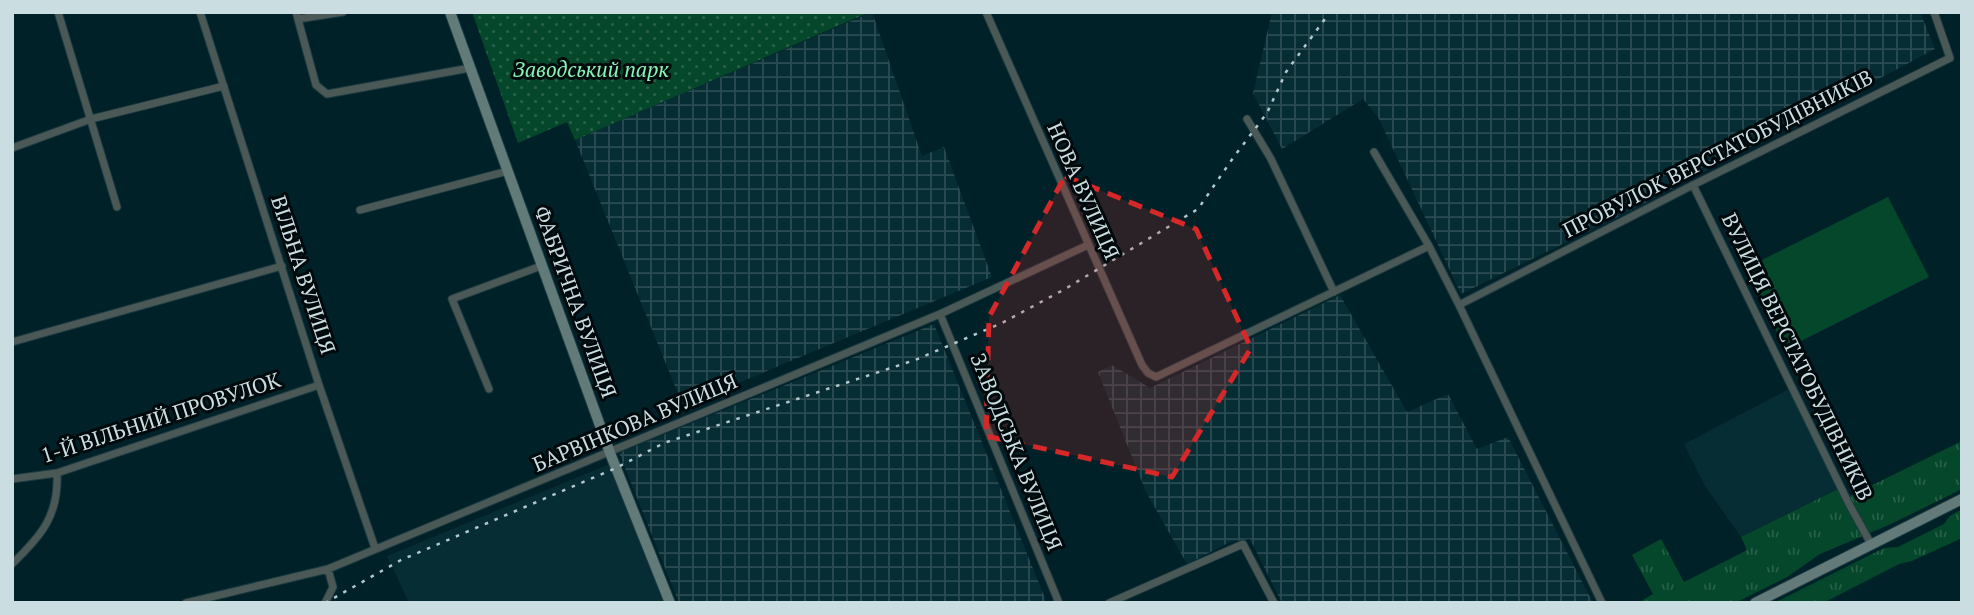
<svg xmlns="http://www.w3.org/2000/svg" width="1974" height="615" viewBox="0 0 1974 615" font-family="'PT Serif',serif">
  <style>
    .built { fill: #072d34 }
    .industrial { fill: url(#industrial-grid) }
    .grass { fill: url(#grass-tufts) }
    .park { fill: url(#park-dots) }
    .pitch { fill: #05472a }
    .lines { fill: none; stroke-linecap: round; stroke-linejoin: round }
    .street-casing { stroke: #1c3b42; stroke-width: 9 }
    .secondary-casing { stroke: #1c3b42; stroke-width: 12 }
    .street { stroke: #4a5956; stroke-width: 7 }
    .secondary { stroke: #637b78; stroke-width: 10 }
    .rail { stroke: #b2c8cc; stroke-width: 2.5; stroke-dasharray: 3.5 7; stroke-linecap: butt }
    .marked { fill: #d62828; fill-opacity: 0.2; stroke: #d62828; stroke-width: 5; stroke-dasharray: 14 9; stroke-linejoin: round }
    .labels { text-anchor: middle; stroke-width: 6; stroke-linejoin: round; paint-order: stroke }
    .park-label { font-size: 21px; font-style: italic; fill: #89f4b8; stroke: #00090b }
    .street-label { font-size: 21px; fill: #cadee2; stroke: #00090b }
  </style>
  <defs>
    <pattern id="industrial-grid" width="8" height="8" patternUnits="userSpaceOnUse" patternTransform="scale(1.75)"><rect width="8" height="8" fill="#072d34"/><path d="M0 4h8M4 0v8" fill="none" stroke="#2a4b51"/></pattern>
    <pattern id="grass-tufts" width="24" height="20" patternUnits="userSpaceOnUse" patternTransform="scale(1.75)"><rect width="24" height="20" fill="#05472a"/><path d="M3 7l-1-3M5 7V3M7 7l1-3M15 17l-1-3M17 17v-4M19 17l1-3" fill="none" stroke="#286149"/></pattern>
    <pattern id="park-dots" width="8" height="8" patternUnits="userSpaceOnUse" patternTransform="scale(1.75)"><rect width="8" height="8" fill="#05472a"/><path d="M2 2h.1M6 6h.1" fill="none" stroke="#286149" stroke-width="1.8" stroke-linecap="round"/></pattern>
  </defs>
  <rect width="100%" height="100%" fill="#002128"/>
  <!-- built -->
  <path class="built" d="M1789 389 1838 489 1741 537 1705 486 1684 444Z
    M617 461 669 603H409L387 556Z"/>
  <!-- industrial -->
  <path class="industrial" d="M872 12 922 156 944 147 992 277 683 406 575 140Z
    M1272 12H1920L1935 49 1630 211 1461 294 1378 117 1363 99 1282 149 1253 93Z
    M1340 295 1407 412 1448 394 1477 449 1508 437 1593 603H1282L1250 539 1230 542 1187 564 1146 492 1098 372 1112 365 1150 388Z
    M934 324 1047 603H679L619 453Z"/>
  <!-- grass -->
  <path class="grass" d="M1962 441V489L1891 524 1820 554 1787 577 1735 603H1638L1653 594 1632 555 1661 539 1684 582 1747 550 1741 537 1838 489 1844 499Z
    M1962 509V538L1912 561 1899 564 1823 603H1774L1884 548 1898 547 1944 524 1950 516Z"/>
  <!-- park -->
  <path class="park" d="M472 12H870L575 140 567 122 518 143Z"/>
  <!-- pitch -->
  <path class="pitch" d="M1888 197 1929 277 1785 349 1746 268Z"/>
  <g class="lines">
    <!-- street casing -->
    <g class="street-casing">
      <path id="street" d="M58 12 117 207
        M200 12 319 385 375 548
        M296 12 316 85 327 94 470 68
        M986 12 1142 365 1148 373 1156 377 1429 246
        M298 19 343 12
        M1247 119 1271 159 1334 292
        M12 148 91 119 224 86
        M1374 152 1429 246 1459 305 1602 603
        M1693 185 1849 504 1871 544
        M360 210 508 171
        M1459 305 1693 185 1950 58 1934 12
        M940 314 1059 603
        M12 342 282 266
        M489 389 452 299 541 266
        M12 479 57 473 319 385
        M12 564C41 536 59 516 57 473
        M186 603 328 569 940 314 1088 245
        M325 603 333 587 328 569
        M1109 603 1243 544 1274 603"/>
    </g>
    <!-- secondary casing -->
    <g class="secondary-casing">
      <path id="secondary" d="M450 12 610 453 670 603
        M1755 603 1962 499"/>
    </g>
    <!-- street -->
    <use href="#street" class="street"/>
    <!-- secondary -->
    <use href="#secondary" class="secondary"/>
    <!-- rail -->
    <path class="rail" d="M325 603 401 560 616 468 664 443 915 360 1002 323 1065 289 1198 209 1233 158 1267 113 1286 72 1330 12"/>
  </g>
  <!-- marked area -->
  <path class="marked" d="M1065 176 1196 229 1251 348 1172 477 986 436 989 317Z"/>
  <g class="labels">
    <!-- park labels -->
    <g class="park-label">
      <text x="591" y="77">Заводський парк</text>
    </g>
    <!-- street labels -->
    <g class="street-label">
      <text transform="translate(1718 154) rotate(-27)" y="7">ПРОВУЛОК ВЕРСТАТОБУДІВНИКІВ</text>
      <text transform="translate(1083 191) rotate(66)" y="7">НОВА ВУЛИЦЯ</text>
      <text transform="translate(303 275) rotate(72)" y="7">ВІЛЬНА ВУЛИЦЯ</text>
      <text transform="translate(575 302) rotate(70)" y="7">ФАБРИЧНА ВУЛИЦЯ</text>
      <text transform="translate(1797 357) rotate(64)" y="7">ВУЛИЦЯ ВЕРСТАТОБУДІВНИКІВ</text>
      <text transform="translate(161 418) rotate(-18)" y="7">1-Й ВІЛЬНИЙ ПРОВУЛОК</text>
      <text transform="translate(635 423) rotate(-23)" y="7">БАРВІНКОВА ВУЛИЦЯ</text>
      <text transform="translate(1016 452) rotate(68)" y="7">ЗАВОДСЬКА ВУЛИЦЯ</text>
    </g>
  </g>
  <!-- border -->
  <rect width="1974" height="615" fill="none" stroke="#cadee2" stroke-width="28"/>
</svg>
